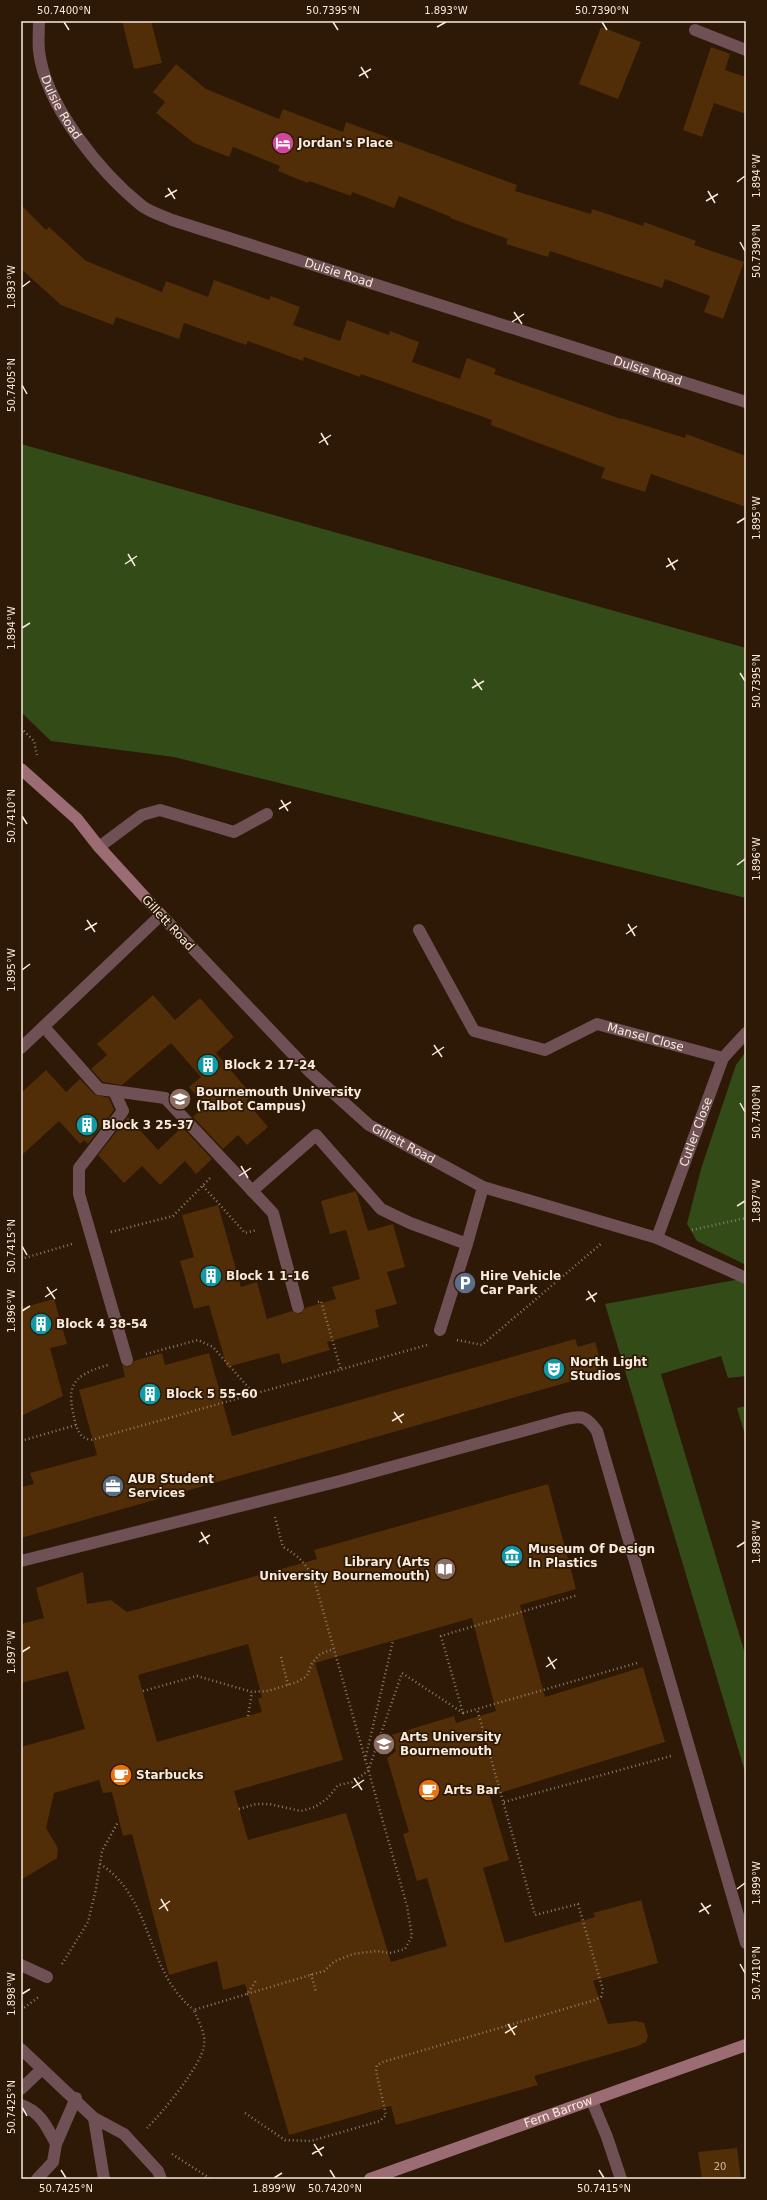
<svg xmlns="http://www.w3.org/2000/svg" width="767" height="2200" viewBox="0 0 767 2200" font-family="'DejaVu Sans',sans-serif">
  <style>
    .green { fill: #334c17 }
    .building { fill: #512e07; fill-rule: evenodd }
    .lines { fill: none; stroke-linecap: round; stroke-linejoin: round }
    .path { stroke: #8c7b6a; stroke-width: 2.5; stroke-dasharray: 1 3; stroke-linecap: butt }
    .lane { stroke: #6e5055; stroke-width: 12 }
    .street { stroke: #6e5055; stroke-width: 12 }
    .secondary { stroke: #9b6c74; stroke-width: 12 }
    .ticks { fill: none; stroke: #f8eadd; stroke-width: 1.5 }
    .labels { text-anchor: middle; stroke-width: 3.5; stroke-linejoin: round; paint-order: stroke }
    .number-label { font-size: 10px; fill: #cebba8 }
    .street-label { font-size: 12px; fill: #f8eadd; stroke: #2d1905 }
    .poi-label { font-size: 12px; font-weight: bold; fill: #f8eadd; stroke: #2d1905; text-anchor: start }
    .neatline { fill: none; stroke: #f8eadd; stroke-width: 1.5 }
    .ticks-label { font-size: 10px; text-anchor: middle; fill: #f8eadd }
  </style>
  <rect width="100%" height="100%" fill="#2d1905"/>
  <!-- green -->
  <path class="green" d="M21 444 746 648V898L174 757 51 741 21 712Z
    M746 1051V1265L697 1241 687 1224 701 1169 736 1065Z
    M746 1278V1376L728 1378 721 1356 661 1374 746 1657V1775L605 1304Z
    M746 1406V1438L737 1408Z"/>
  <!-- building -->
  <path class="building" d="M122 21H151L162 63 134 69Z
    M601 27 641 42 618 99 579 84Z
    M711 47 730 54 725 70 746 77V114L714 103 702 137 683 130Z
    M176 64 206 89 279 119 283 109 343 132 346 122 517 185 515 191 591 214 592 209 643 226 644 222 696 241 694 245 744 262 723 319 704 312 710 296 665 279 662 288 550 251 548 257 506 244 508 239 450 218 451 217 399 196 394 208 352 192 351 196 309 181 308 183 278 171 280 166 233 147 229 157 194 143 156 113 165 102 153 92Z
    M21 205 46 230 49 227 86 261 162 292 166 281 208 297 214 280 269 300 271 296 300 307 293 325 340 341 347 320 389 335 390 331 419 342 412 362 460 379 467 358 496 369 494 374 621 419V418L685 438 686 434 746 456V507L651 474 645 492 601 478 605 468 491 425 492 420 361 374 360 377 304 357 303 361 248 341 246 345 184 323 179 339 116 317 113 325 61 305 21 269Z
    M153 995 175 1020 200 998 234 1037 216 1053 252 1095 246 1101 268 1127 247 1145 238 1135 223 1149 193 1117 205 1106 189 1087 201 1077 171 1043 122 1085 103 1082 91 1069 107 1055 97 1044Z
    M46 1070 66 1092 80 1079 94 1094 109 1098 114 1110 88 1144 84 1140 80 1144 59 1121 21 1156V1093Z
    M128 1117 158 1150 182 1127 212 1159 196 1174 185 1161 160 1185 142 1166 124 1183 98 1155Z
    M356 1191 368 1231 393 1224 405 1267 387 1272 397 1304 375 1310 379 1327 327 1342 330 1350 282 1364 279 1353 227 1367 209 1305 194 1309 180 1261 194 1257 182 1215 218 1205 241 1287 257 1282 267 1319 292 1311 300 1314 305 1308 336 1299 332 1287 360 1279 346 1230 330 1234 321 1201Z
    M54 1299 67 1344 50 1348 63 1396 21 1416V1308Z
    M575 1339 578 1347 595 1342 604 1372 21 1538V1487L34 1484 30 1473 97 1455 79 1390 125 1377 122 1365 129 1367 134 1361 162 1353 165 1365 209 1353 232 1436Z
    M548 1484 576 1589 520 1605 545 1697 643 1667 665 1742 490 1796 509 1860 483 1868 505 1943 595 1917 593 1913 641 1900 658 1963 593 1981 608 2024 636 2021 644 2023 648 2036 646 2042 638 2046 534 2076 538 2085 396 2125 391 2106 289 2135 245 1984 223 1990 217 1961 169 1975 132 1834 123 1836 112 1792 103 1793 99 1780 54 1793 46 1828 58 1848 57 1858 21 1880V1747L85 1729 68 1671 21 1683V1624L44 1618 36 1588 83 1572 87 1604 111 1600 127 1612 317 1559 314 1550ZM472 1618 496 1711 456 1723 454 1716 391 1735 396 1751 387 1758 409 1832 403 1834 417 1881 427 1878 447 1946 391 1962 346 1813 248 1840 234 1791 343 1760 315 1663ZM248 1644 262 1697 258 1699 262 1712 157 1742 138 1675Z
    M737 2148 741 2179H702L698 2152Z"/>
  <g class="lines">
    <!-- path -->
    <path class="path" d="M21 728 34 741 37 755
      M203 1186 245 1233 257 1230
      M692 1230 746 1218
      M111 1232 173 1216 212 1176
      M21 1259 72 1244
      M318 1302 321 1301 341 1370
      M457 1340 482 1345 602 1243
      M146 1354 198 1340 213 1347 254 1394
      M76 1425C66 1388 69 1376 108 1365
      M21 1441 76 1425C79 1434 82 1438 91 1440L427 1345
      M281 1657 288 1685
      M143 1691 197 1676 252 1692 268 1691 297 1682 307 1676 312 1663 320 1654 333 1649
      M463 1713 637 1663
      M248 1716 252 1692
      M365 1760 393 1641
      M504 1802 671 1756
      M239 1809 256 1804H269L301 1811 315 1807 328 1798 338 1785 353 1782 368 1771 402 1673 463 1713 441 1636 578 1595
      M100 1864C154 1898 145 1972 194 2010
      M62 1964 88 1922 96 1889 102 1851 118 1822
      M311 1974 316 1992
      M247 1994 324 1971 335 1961 353 1954 377 1951 390 1953 405 1949 412 1936 407 1906 314 1579C306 1564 298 1555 283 1547L275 1517
      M21 2010 40 1996
      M245 2113 285 2140 311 2141 380 2121 386 2115 376 2071 377 2065 383 2062 595 2000 601 1997 603 1990 578 1904 535 1915 477 1709
      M147 2128C162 2113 202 2065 204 2045 206 2033 198 2021 194 2010L247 1994 256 1981
      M172 2154 211 2179"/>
    <!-- lane -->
    <path class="lane" d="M99 847 142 815 160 810 234 832 267 814
      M252 1191 316 1135 381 1209 410 1223 467 1244
      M440 1330 467 1244 483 1187
      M21 1561 340 1481 566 1419C583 1415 587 1417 597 1431L746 1943
      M21 1965 47 1977
      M21 2089 42 2069
      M21 2105C41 2112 47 2127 56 2144
      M37 2179 53 2162 56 2144 76 2098"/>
    <!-- street -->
    <g class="street">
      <path id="s1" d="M39 21C39 31 38 42 39 51 45 105 101 173 142 206 150 212 163 216 172 220L746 402"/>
      <path d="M695 30 746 50"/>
      <path id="s2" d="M419 930 474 1031 545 1050 597 1024 723 1058"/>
      <path d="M44 1027 99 1089 165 1098 273 1213 298 1307"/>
      <path id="s3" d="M21 1048 161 915 310 1072 369 1125 483 1187 657 1238 746 1278"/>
      <path d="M114 1091 123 1111 79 1168V1194L127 1360"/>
      <path id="s4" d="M657 1238 723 1058 746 1033"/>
      <path d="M21 2049 94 2118 124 2134 158 2171 161 2179"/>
      <path d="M592 2101 607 2137 621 2179"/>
      <path d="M94 2118 104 2179"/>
    </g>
    <!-- secondary -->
    <g class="secondary">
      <path d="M21 769 77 819 99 847 161 915"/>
      <path id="s5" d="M370 2179 746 2045"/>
    </g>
  </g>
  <!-- ticks -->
  <path class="ticks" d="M64 22 69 30M333 22 338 30M602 22 607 30M437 27 446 22M361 67 368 78M359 76 371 69M737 182 745 176M168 188 175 199M708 191 715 203M165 197 177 190M706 201 718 194M740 242 745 251M22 287 30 281M514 312 522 324M512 322 524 314M22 385 27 394M321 433 328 445M319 443 331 435M737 523 745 518M128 554 135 566M668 558 675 570M125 564 137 556M666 567 678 560M22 628 30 623M740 673 745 681M474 679 482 690M472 688 484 681M281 800 288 811M279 809 291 802M22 816 27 824M737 865 745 859M87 920 95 932M628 924 635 936M85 930 97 923M626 934 637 926M22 970 30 964M434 1045 442 1057M432 1055 444 1047M740 1103 745 1112M241 1166 248 1178M239 1176 251 1168M737 1206 745 1201M22 1246 27 1255M47 1287 55 1299M588 1291 595 1302M45 1297 57 1289M586 1300 597 1293M22 1311 30 1306M394 1412 402 1423M392 1421 404 1414M201 1532 208 1544M199 1542 210 1535M737 1547 745 1542M22 1652 30 1647M548 1657 555 1669M546 1667 557 1659M354 1778 362 1790M352 1788 364 1780M737 1889 745 1883M161 1899 168 1911M701 1903 709 1914M159 1909 170 1901M699 1912 711 1905M740 1964 745 1973M22 1994 30 1989M508 2024 515 2035M505 2033 517 2026M22 2107 27 2116M314 2144 322 2156M312 2154 324 2147M61 2170 66 2178M330 2170 335 2178M599 2170 604 2178M274 2178 282 2173"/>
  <!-- icons -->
  <defs>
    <g id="hotel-disc" transform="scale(1.15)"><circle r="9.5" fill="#d1479c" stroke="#2d1905"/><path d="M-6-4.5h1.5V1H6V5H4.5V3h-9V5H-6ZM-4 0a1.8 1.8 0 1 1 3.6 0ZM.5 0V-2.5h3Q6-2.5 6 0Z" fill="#fff"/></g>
    <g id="building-disc" transform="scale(1.15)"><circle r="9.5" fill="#0f9aa8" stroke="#2d1905"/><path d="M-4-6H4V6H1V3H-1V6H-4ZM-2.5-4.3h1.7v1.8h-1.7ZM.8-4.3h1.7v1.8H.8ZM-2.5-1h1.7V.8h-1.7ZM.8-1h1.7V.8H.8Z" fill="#fff"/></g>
    <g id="university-disc" transform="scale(1.15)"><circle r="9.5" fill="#8d6e63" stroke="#2d1905"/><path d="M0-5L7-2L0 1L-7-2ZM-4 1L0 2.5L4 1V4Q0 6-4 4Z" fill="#fff"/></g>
    <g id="parking-disc" transform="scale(1.15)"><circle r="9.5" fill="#5c6f8a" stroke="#2d1905"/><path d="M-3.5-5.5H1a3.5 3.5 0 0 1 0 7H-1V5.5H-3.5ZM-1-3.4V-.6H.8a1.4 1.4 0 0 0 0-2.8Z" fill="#fff"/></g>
    <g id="theatre-disc" transform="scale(1.15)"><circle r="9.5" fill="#0f9aa8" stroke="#2d1905"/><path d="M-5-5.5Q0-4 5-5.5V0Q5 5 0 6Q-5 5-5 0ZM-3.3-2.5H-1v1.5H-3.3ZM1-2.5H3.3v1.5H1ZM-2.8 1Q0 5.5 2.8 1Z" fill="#fff"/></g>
    <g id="office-disc" transform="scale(1.15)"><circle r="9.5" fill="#5c6f8a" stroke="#2d1905"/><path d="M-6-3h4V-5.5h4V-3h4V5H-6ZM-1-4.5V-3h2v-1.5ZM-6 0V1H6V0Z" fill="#fff"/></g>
    <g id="museum-disc" transform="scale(1.15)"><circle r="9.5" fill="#0f9aa8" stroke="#2d1905"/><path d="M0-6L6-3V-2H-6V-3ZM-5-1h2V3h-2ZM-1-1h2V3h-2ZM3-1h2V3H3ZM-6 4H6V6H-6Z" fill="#fff"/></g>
    <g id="library-disc" transform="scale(1.15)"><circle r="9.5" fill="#8d6e63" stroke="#2d1905"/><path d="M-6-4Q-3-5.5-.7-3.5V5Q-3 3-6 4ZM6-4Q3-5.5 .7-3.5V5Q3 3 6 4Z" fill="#fff"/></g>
    <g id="cafe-disc" transform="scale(1.15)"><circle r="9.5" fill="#e8710a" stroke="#2d1905"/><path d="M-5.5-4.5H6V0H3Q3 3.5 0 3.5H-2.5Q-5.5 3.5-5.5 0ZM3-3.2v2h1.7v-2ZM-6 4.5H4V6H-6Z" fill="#fff"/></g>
  </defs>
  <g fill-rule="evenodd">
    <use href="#hotel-disc" x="283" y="143"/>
    <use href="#building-disc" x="208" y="1065"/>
    <use href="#university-disc" x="180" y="1099"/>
    <use href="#building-disc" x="87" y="1125"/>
    <use href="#building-disc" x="211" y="1276"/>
    <use href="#parking-disc" x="465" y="1283"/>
    <use href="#building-disc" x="41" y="1324"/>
    <use href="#theatre-disc" x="554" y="1369"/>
    <use href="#building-disc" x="150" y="1394"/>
    <use href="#office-disc" x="113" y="1486"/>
    <use href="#museum-disc" x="512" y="1556"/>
    <use href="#library-disc" x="445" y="1569"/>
    <use href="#university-disc" x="384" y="1744"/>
    <use href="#cafe-disc" x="121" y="1775"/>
    <use href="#cafe-disc" x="429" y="1790"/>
  </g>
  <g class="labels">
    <!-- number labels -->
    <g class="number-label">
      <text x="720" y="2170">20</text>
    </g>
    <!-- street labels -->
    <g class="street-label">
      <text dy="4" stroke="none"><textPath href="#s1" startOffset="91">Dulsie Road</textPath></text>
      <text dy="4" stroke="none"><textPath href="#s1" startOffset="428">Dulsie Road</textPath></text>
      <text dy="4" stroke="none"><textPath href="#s1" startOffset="752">Dulsie Road</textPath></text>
      <text transform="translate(168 923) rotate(47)" y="4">Gillett Road</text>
      <text dy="4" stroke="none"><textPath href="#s2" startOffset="297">Mansel Close</textPath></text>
      <text dy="4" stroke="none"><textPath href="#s4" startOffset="113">Cutler Close</textPath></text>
      <text dy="4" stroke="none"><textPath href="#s3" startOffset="528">Gillett Road</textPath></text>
      <text dy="4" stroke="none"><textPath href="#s5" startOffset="200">Fern Barrow</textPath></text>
    </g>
    <!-- poi labels -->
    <g class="poi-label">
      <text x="298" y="147">Jordan's Place</text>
      <text x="224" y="1069">Block 2 17-24</text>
      <text x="196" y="1096">Bournemouth University<tspan x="196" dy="14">(Talbot Campus)</tspan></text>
      <text x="102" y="1129">Block 3 25-37</text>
      <text x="226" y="1280">Block 1 1-16</text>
      <text x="480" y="1280">Hire Vehicle<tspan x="480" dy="14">Car Park</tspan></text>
      <text x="56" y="1328">Block 4 38-54</text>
      <text x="570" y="1366">North Light<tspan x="570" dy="14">Studios</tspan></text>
      <text x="166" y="1398">Block 5 55-60</text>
      <text x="128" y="1483">AUB Student<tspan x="128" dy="14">Services</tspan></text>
      <text x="528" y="1553">Museum Of Design<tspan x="528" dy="14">In Plastics</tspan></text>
      <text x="430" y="1566" text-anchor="end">Library (Arts<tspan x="430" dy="14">University Bournemouth)</tspan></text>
      <text x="400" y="1741">Arts University<tspan x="400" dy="14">Bournemouth</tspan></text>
      <text x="136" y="1779">Starbucks</text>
      <text x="444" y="1794">Arts Bar</text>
    </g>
  </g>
  <!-- border -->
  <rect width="767" height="2200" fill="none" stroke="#2d1905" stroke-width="44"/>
  <rect x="22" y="22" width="723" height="2156" class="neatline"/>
  <g class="ticks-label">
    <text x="64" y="14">50.7400°N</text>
    <text x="333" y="14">50.7395°N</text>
    <text x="446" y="14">1.893°W</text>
    <text x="602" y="14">50.7390°N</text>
    <text transform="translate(756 176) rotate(-90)" y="4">1.894°W</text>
    <text transform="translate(756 251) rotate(-90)" y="4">50.7390°N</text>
    <text transform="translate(11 287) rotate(-90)" y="4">1.893°W</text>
    <text transform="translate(11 385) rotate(-90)" y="4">50.7405°N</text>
    <text transform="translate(756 518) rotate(-90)" y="4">1.895°W</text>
    <text transform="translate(11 628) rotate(-90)" y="4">1.894°W</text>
    <text transform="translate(756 681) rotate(-90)" y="4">50.7395°N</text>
    <text transform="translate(11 816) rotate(-90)" y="4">50.7410°N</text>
    <text transform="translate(756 859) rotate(-90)" y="4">1.896°W</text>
    <text transform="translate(11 970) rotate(-90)" y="4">1.895°W</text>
    <text transform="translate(756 1112) rotate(-90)" y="4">50.7400°N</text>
    <text transform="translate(756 1201) rotate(-90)" y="4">1.897°W</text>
    <text transform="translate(11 1246) rotate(-90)" y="4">50.7415°N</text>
    <text transform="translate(11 1311) rotate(-90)" y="4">1.896°W</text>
    <text transform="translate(756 1542) rotate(-90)" y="4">1.898°W</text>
    <text transform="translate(11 1652) rotate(-90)" y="4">1.897°W</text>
    <text transform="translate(756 1883) rotate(-90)" y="4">1.899°W</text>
    <text transform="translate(756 1973) rotate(-90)" y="4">50.7410°N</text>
    <text transform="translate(11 1994) rotate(-90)" y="4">1.898°W</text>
    <text transform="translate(11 2107) rotate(-90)" y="4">50.7425°N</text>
    <text x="66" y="2192">50.7425°N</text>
    <text x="274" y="2192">1.899°W</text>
    <text x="335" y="2192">50.7420°N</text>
    <text x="604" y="2192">50.7415°N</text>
  </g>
</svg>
